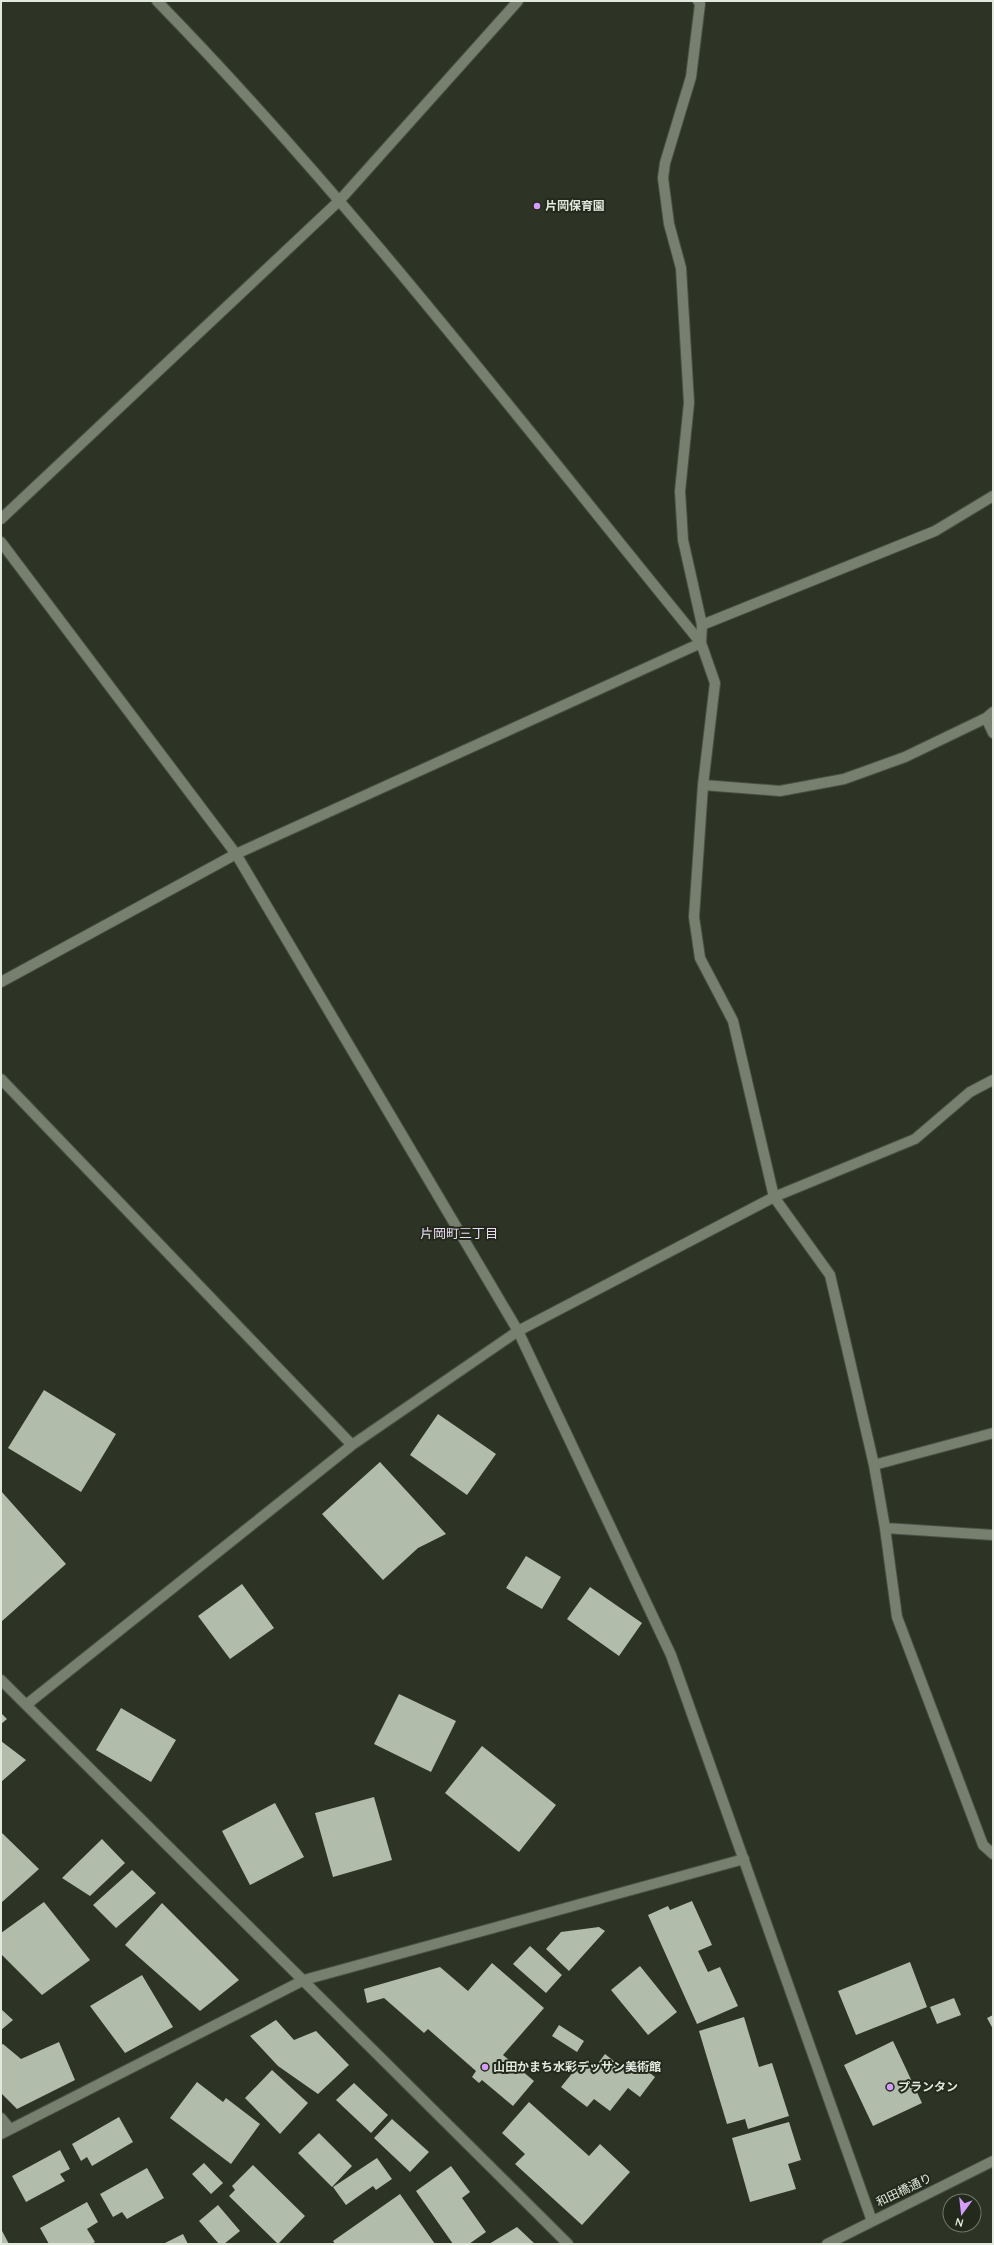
<svg xmlns="http://www.w3.org/2000/svg" width="994" height="2245" viewBox="0 0 994 2245" font-family="Quicksand,'Noto Sans JP',sans-serif">
  <style>
    .building { fill: #b2bcaa }
    .lines { fill: none; stroke-linecap: round; stroke-linejoin: round }
    .minor-casing { stroke: #4b5145; stroke-width: 12 }
    .tertiary-casing { stroke: #4b5145; stroke-width: 12 }
    .minor { stroke: #77806f; stroke-width: 10 }
    .tertiary { stroke: #77806f; stroke-width: 10 }
    .poi-dot { fill: #d59cfb; stroke: #232a1c; stroke-width: 1.5 }
    .labels { text-anchor: middle; stroke-width: 4; stroke-linejoin: round; paint-order: stroke }
    .poi-label { font-size: 12px; font-weight: bold; fill: #e3e8de; stroke: #232a1c; text-anchor: start }
    .street-label { font-size: 12px; fill: #e3e8de; stroke: #232a1c }
    .neighbourhood-label { font-size: 13px; fill: #ebdbf6; stroke: #232a1c }
  </style>
  <rect width="100%" height="100%" fill="#2d3426"/>
  <!-- building -->
  <path class="building" d="M44 1390 116 1434 81 1492 8 1448Z
    M438 1414 496 1454 467 1495 410 1455Z
    M380 1462 446 1534 418 1548 383 1580 322 1514Z
    M1 1491 66 1564 1 1622Z
    M526 1556 561 1577 542 1609 506 1588Z
    M242 1584 274 1628 230 1659 198 1616Z
    M590 1587 642 1623 619 1656 567 1619Z
    M399 1694 456 1721 431 1772 374 1744Z
    M121 1708 176 1740 151 1782 96 1750Z
    M1 1713 7 1719 1 1724Z
    M1 1741 26 1760 1 1782Z
    M482 1746 556 1805 519 1852 445 1793Z
    M374 1797 392 1860 333 1877 315 1813Z
    M275 1803 304 1857 250 1885 222 1831Z
    M1 1832 39 1869 1 1903Z
    M102 1839 125 1863 90 1896 62 1878Z
    M132 1870 156 1893 116 1928 93 1905Z
    M692 1901 712 1945 698 1951 708 1972 720 1967 738 2006 697 2024 648 1915 668 1906 670 1910Z
    M44 1902 90 1960 42 1995 1 1954V1933Z
    M162 1903 239 1980 200 2011 125 1945Z
    M599 1927 605 1931 569 1971 546 1949 561 1932Z
    M530 1946 562 1975 546 1993 513 1964Z
    M910 1962 927 2007 856 2035 838 1991Z
    M492 1963 544 2008 503 2055 534 2081 513 2106 482 2080 479 2083 472 2077 476 2071 428 2029 424 2033 384 1998 367 2003 364 1989 440 1967 468 1991Z
    M640 1966 677 2012 648 2035 611 1990Z
    M142 1975 173 2027 125 2053 90 2006Z
    M954 1998 961 2015 937 2024 930 2007Z
    M1 2009 13 2020 1 2030Z
    M993 2015V2029L987 2018Z
    M744 2017 759 2067 772 2063 789 2116 748 2129 745 2119 727 2124 699 2031Z
    M276 2020 294 2040 316 2031 349 2065 318 2094 278 2066 250 2036Z
    M559 2025 584 2041 577 2052 552 2036Z
    M893 2041 922 2103 873 2126 844 2065Z
    M59 2042 75 2080 17 2109 1 2093V2045L3 2044 21 2059Z
    M605 2054 630 2074 638 2064 655 2077 640 2097 628 2088 610 2111 594 2099 587 2107 561 2087 582 2061 593 2070Z
    M272 2070 308 2103 280 2134 245 2098Z
    M197 2082 223 2102 226 2098 260 2124 231 2164 170 2118Z
    M354 2083 388 2115 371 2133 336 2100Z
    M529 2102 589 2156 600 2144 630 2172 582 2225 515 2164 525 2154 502 2133Z
    M119 2117 133 2142 92 2166 87 2157 81 2161 72 2144Z
    M392 2119 429 2152 410 2172 374 2138Z
    M789 2122 801 2160 788 2164 796 2189 750 2202 732 2138Z
    M319 2133 352 2166 332 2187 298 2153Z
    M60 2150 70 2169 60 2174 65 2181 26 2202 12 2176Z
    M377 2158 392 2179 376 2190 373 2186 346 2205 333 2187Z
    M204 2163 223 2183 211 2194 192 2174Z
    M253 2165 305 2216 278 2244 229 2196 235 2190 232 2186Z
    M451 2166 470 2192 462 2198 486 2232 469 2244H453L416 2191Z
    M147 2168 164 2198 127 2219 122 2212 113 2217 100 2194Z
    M400 2194 435 2244H335L333 2241Z
    M87 2202 98 2222 87 2229 95 2242 91 2244H49L40 2228Z
    M218 2205 240 2231 224 2244H219L199 2221Z
    M517 2227 535 2244H489Z
    M1 2229 9 2244H1Z
    M183 2234 188 2244H163Z"/>
  <g class="lines">
    <!-- minor casing -->
    <g class="minor-casing">
      <path id="minor" d="M698 1 700 4 691 77 665 163 663 178 669 224 681 268 689 403 680 491 683 540 702 625 701 643 715 683 703 785 694 917 700 958 733 1021 774 1197 830 1275 874 1465 885 1528 897 1617 983 1845 993 1854
        M1 519 340 200 518 1
        M702 625 935 531 993 496
        M986 718 993 733
        M703 785 780 791 844 779 905 757 986 718 993 712
        M1 982 236 854 701 643C524 426 353 202 157 1
        M1 1079 352 1445
        M874 1465 993 1433
        M885 1528 993 1535
        M1 1680 568 2244
        M26 1705 352 1445 518 1331 774 1197 915 1139 970 1092 993 1080
        M1 2118 10 2129
        M1 2134 304 1980 744 1859"/>
    </g>
    <!-- tertiary casing -->
    <g class="tertiary-casing">
      <path id="tertiary" d="M1 542 236 854 518 1331 671 1655 872 2221
        M827 2244 993 2161"/>
    </g>
    <!-- minor -->
    <use href="#minor" class="minor"/>
    <!-- tertiary -->
    <use href="#tertiary" class="tertiary"/>
  </g>
  <!-- markers -->
  <g class="poi-dot">
    <circle cx="537" cy="206" r="4"/>
    <circle cx="485" cy="2067" r="4"/>
    <circle cx="890" cy="2087" r="4"/>
  </g>
  <g class="labels">
    <!-- poi labels -->
    <g class="poi-label">
      <text x="545" y="210">片岡保育園</text>
      <text x="493" y="2071">山田かまち水彩デッサン美術館</text>
      <text x="898" y="2091">プランタン</text>
    </g>
    <!-- street labels -->
    <g class="street-label">
      <text transform="translate(904 2190) rotate(-26)" y="4">和田橋通り</text>
    </g>
    <!-- neighbourhood labels -->
    <g class="neighbourhood-label">
      <text x="459" y="1238">片岡町三丁目</text>
    </g>
  </g>
  <!-- border -->
  <rect width="994" height="2245" fill="none" stroke="#e3e8de" stroke-width="4"/>
  <!-- north arrow -->
  <g transform="translate(962 2213) rotate(195)"><circle r="19" fill="#232a1c" stroke="#70766a"/>
  <path d="M0-3L7 15L0 10L-7 15Z" fill="#d59cfb"/>
  <text y="-6" font-size="11" font-weight="bold" text-anchor="middle" fill="#e3e8de">N</text>
  </g>
</svg>
